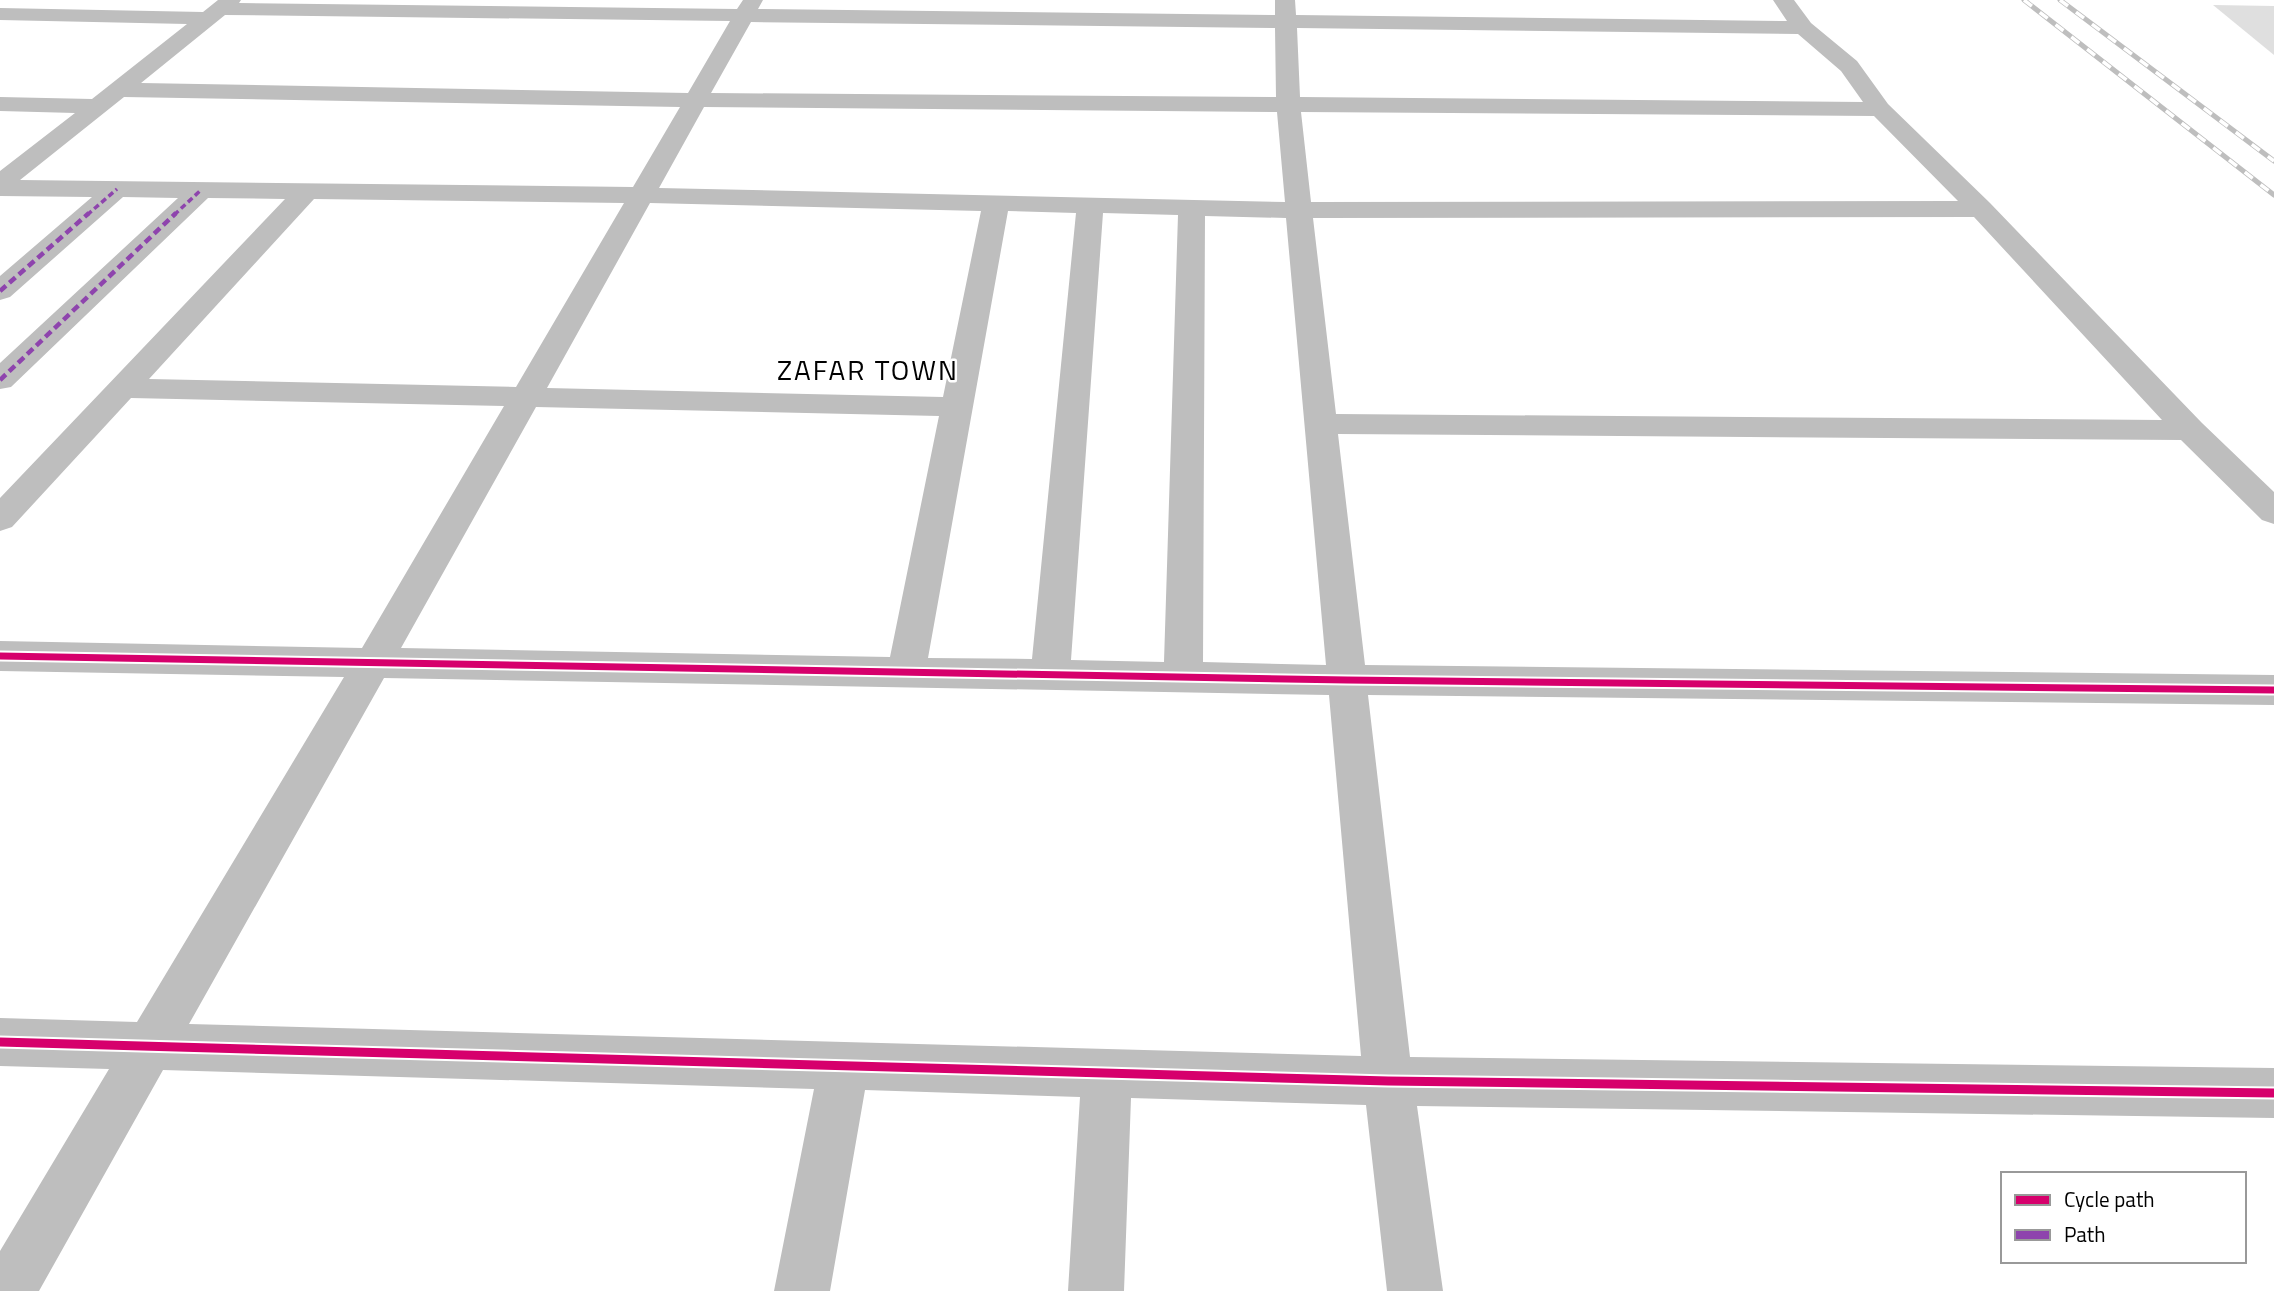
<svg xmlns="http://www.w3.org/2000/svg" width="2274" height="1291" viewBox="0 0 2274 1291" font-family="'Titillium Web',sans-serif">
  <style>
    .building { fill: #dfdfdf }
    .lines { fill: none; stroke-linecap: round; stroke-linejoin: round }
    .minor { fill: #bebebe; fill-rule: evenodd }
    .rail-casing { stroke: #bebebe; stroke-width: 5 }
    .rail { stroke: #fff; stroke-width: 3.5; stroke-dasharray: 10; stroke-linecap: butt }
    .quiet-far1 { stroke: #8e44ad; stroke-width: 3.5; stroke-dasharray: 6 3.5; stroke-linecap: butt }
    .quiet { stroke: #8e44ad; stroke-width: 4.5; stroke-dasharray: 8 4.5; stroke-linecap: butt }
    .cycleway-far1-casing { stroke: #fff; stroke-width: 11 }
    .cycleway-casing { stroke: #fff; stroke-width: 13 }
    .cycleway-far1 { stroke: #d6006c; stroke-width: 7 }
    .cycleway { stroke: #d6006c; stroke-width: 9 }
    .labels { text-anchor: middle; stroke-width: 5; stroke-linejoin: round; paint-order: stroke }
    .neighbourhood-label { font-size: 28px; letter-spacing: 2px; fill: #000; stroke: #fff }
  </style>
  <rect width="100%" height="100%" fill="#fff"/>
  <!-- building -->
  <path class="building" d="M2213 5 2274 6V55Z"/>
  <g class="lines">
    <!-- minor -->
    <path class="minor" d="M218 0H241L239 3 737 9 743 0H763L758 9 1275 15V0H1295L1296 15 1787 21 1773 0H1794L1811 23 1857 61 1888 104 1990 203 2202 423 2274 492V524L2262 520 2181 440 1338 434 1365 665 2274 675V705L1368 695 1410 1057 2274 1068V1118L1417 1106 1443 1291H1387L1366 1105 1131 1098 1124 1291H1068L1080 1097 865 1090 830 1291H774L814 1089 163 1070 39 1291H0V1251L109 1069 0 1066V1018L137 1022 344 677 0 671V641L362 648 504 406 131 398 12 527 0 531V498L285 199 208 198 11 387 0 389V363L178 198 123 197 10 297 0 300V276L92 197 0 196V171L75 113 0 111V97L92 99 187 24 0 20V8L203 12ZM225 15 730 21 688 93 141 83ZM751 22 1275 28 1276 97 711 93ZM1297 28 1798 34 1841 71 1863 102 1300 97ZM124 97 680 107 633 187 20 180ZM704 107 1277 112 1285 202 659 188ZM1301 112 1874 116 1958 201 1311 202ZM314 199 624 203 516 387 149 379ZM650 203 981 211 943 397 547 388ZM1008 211 1076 213 1032 659 928 658ZM1103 213 1178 215 1164 662 1071 660ZM1205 216 1286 218 1326 665 1203 662ZM1974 217 2162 420 1336 414 1313 218ZM536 407 939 416 890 657 401 648ZM384 678 1329 695 1361 1056 189 1024Z"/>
    <!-- rail casing -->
    <g class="rail-casing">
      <path id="rail" d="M2024 0 2274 195
        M2060 0 2274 161"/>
    </g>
    <!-- rail -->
    <use href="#rail" class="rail"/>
    <!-- quiet-far1 -->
    <path class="quiet-far1" d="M87 215 117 189
      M174 215 201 190"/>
    <!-- quiet -->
    <path class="quiet" d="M0 291 89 213
      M0 380 176 213"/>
    <!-- cycleway-far1 casing -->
    <g class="cycleway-far1-casing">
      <path id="cycleway-far1" d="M0 656 1347 680 2274 690"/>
    </g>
    <!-- cycleway casing -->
    <g class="cycleway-casing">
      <path id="cycleway" d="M0 1042 1388 1081 2274 1093"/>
    </g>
    <!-- cycleway-far1 -->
    <use href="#cycleway-far1" class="cycleway-far1"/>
    <!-- cycleway -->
    <use href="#cycleway" class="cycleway"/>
  </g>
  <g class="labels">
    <!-- neighbourhood labels -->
    <g class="neighbourhood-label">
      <text x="868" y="380">ZAFAR TOWN</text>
    </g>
  </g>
  <!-- legend -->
  <rect x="2001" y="1172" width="245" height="91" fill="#ffffff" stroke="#999999" stroke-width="2"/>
  <rect x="2015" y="1195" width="35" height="10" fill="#d6006c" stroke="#999999" stroke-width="2"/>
  <text x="2064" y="1207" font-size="21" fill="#000000">Cycle path</text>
  <rect x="2015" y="1230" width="35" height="10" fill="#8e44ad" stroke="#999999" stroke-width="2"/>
  <text x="2064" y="1242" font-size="21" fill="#000000">Path</text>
</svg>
